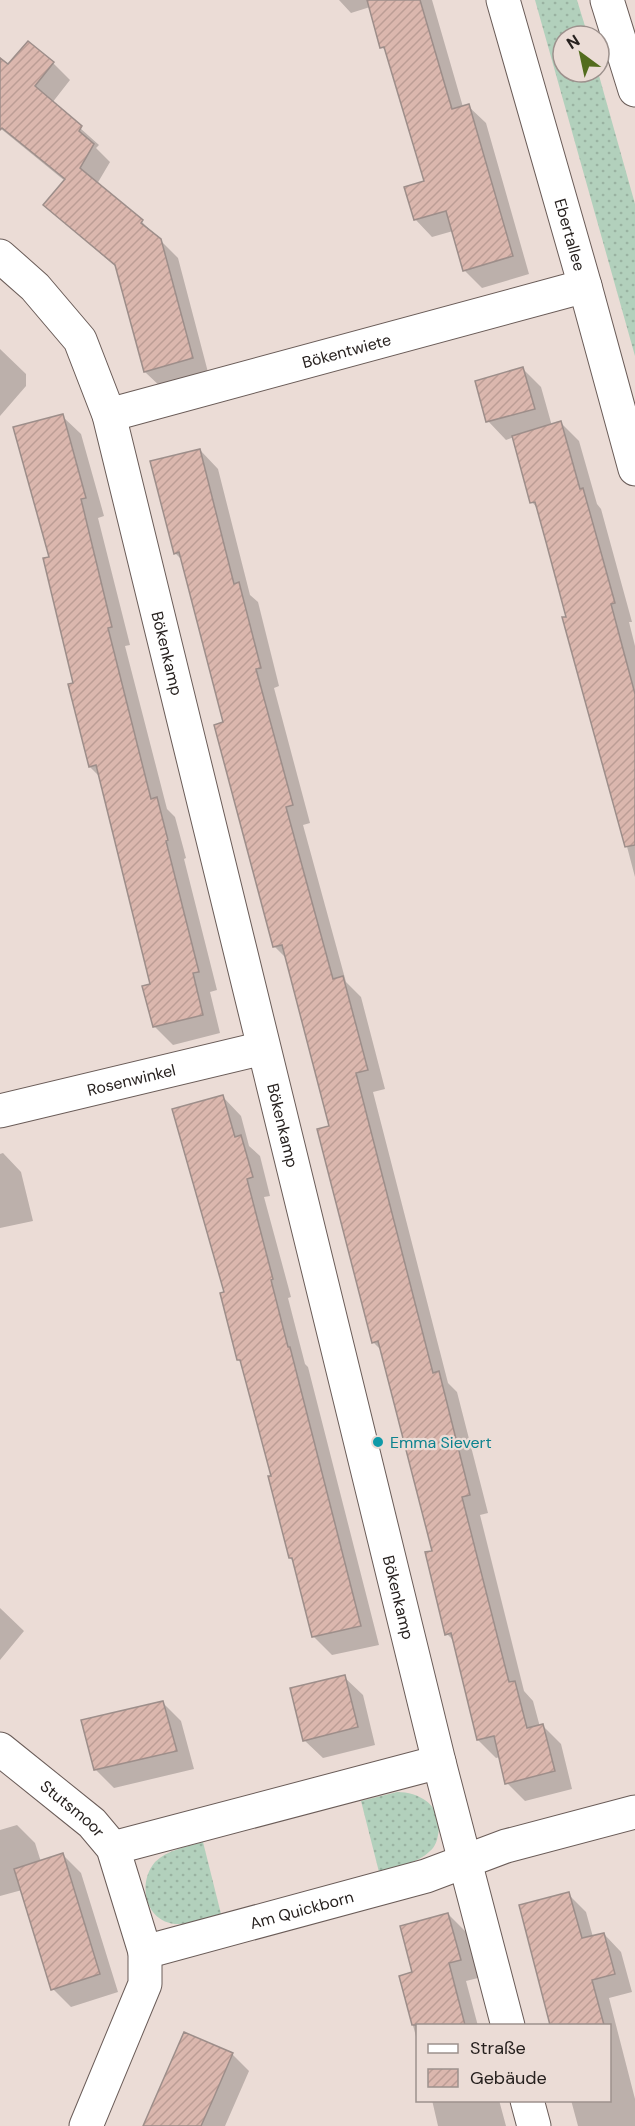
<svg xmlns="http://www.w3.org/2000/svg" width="635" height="2126" viewBox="0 0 635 2126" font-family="'DM Sans',sans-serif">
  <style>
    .grass { fill: url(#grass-dots) }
    .shadow { fill: #0003 }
    .building { fill: url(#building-hatch); stroke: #9d8e8a; stroke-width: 1.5 }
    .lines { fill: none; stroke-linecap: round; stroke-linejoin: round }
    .street-casing { stroke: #6a5c58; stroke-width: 35 }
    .secondary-casing { stroke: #6a5c58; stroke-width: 35 }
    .street { stroke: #fff; stroke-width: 33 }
    .secondary { stroke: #fff; stroke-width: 33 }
    .culture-dot { fill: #0f9aa8; stroke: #ebdcd6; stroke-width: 2 }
    .labels { text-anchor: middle; stroke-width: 4.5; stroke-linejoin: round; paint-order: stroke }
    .street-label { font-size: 16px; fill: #27211f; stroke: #ebdcd6 }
    .culture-label { font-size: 16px; fill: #0d838f; stroke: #ebdcd6; text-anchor: start }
  </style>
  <defs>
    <pattern id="grass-dots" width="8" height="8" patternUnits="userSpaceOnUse" patternTransform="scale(1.5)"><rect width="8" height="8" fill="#b2d0bc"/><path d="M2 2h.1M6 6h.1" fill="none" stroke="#99b2a1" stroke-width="1.8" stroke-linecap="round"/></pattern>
    <pattern id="building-hatch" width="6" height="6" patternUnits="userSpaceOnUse" patternTransform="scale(1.5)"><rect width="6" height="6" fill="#dbb7ae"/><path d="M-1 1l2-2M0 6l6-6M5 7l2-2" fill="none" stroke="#bc9d95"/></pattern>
  </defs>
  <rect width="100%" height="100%" fill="#ebdcd6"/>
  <!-- grass -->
  <path class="grass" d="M535 0H577L588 36H563V72H598L635 204V356Z
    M397 1792C422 1792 444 1808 438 1835 437 1841 435 1847 430 1851 417 1864 396 1867 379 1872L361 1801Z
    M203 1842 221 1914C207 1918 190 1925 175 1924 145 1921 137 1883 155 1862 167 1850 186 1847 203 1842Z"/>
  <!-- shadow -->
  <path class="shadow" d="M339 0H432L463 107 468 106 486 123 529 274 482 288 464 270 453 231 432 237 415 219 426 182 387 52 382 47 370 7 351 13Z
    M0 57 9 65 53 63 70 80 52 103 99 145 96 148 110 162 97 184 142 222 178 258 209 376 163 389 145 372 117 268 45 205 65 181 0 128Z
    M0 349 26 374V386L0 416Z
    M523 369 541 387 552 426 561 423 579 441 597 504 601 509 632 622H629L635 646V877L538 509 532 502 514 437 506 440 488 421Z
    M62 416 81 434 104 516 98 518 130 645 125 646 167 809 175 817 186 858 184 859 217 990 210 992 220 1033 173 1045 154 1026 152 985 100 777 90 767 50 558Z
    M200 450 218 469 250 595 258 602 279 686 274 688 310 823 303 825 346 982 361 997 385 1089 373 1092 448 1383 457 1392 488 1513 480 1515 524 1691 533 1701 540 1727 543 1726 561 1744 572 1789 525 1801 507 1783 500 1757 496 1758 478 1740 455 1642 447 1634 434 1552 382 1351 373 1342 331 1127 287 959 274 946 225 723 183 561 175 553Z
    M223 1097 241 1116 249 1146 260 1156 270 1196 264 1197 291 1297 288 1298 305 1364 308 1367 379 1645 332 1655 313 1636 295 1562 290 1558 272 1477 243 1364 239 1359 226 1294Z
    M3 1153 21 1172 33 1221 0 1228V1154Z
    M0 1608 24 1631 0 1660Z
    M344 1677 363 1695 375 1745 323 1758 304 1740Z
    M163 1703 181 1721 194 1769 114 1788 96 1770 83 1721Z
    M17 1825 35 1843 41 1862 63 1855 81 1873 118 1992 71 2007 53 1989 22 1890 0 1896V1830Z
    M568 1894 586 1912 593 1937 604 1934 621 1952 632 1992 609 1998 635 2099V2126H578L571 2100H610V2026H552L521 1906Z
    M448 1914 467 1933 478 1978 466 1981 478 2026H418V2044L400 1977 413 1973Z
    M232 2054 249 2071 225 2126H154Z
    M432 2100H499L506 2126H438Z"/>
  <!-- building -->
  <path class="building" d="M367 0H420L452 109 469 104 513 256 463 271 446 211 414 220 404 187 424 181 384 47 380 48Z
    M28 41 54 62 35 86 82 126 79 131 94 144 80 168 143 220 141 223 161 239 193 358 144 372 115 265 43 205 65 179 2 128 0 130V58L8 64Z
    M523 367 535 409 486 422 475 381Z
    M63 414 86 498 81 499 112 627 108 628 151 799 157 797 168 840 166 841 199 972 193 973 203 1015 153 1027 142 986 150 984 96 765 89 767 68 684 73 683 43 558 49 557 13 427Z
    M561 421 580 489 583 488 602 556 615 603 611 604 635 694V845L625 847 562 617H566L546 542 535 502 530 503 512 436Z
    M200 449 234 584 239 582 261 668 256 669 293 805 286 807 333 979 343 976 368 1070 356 1073 433 1373 439 1371 470 1495 462 1497 509 1682 515 1681 527 1728 543 1724 555 1771 505 1784 494 1736 477 1740 451 1633 445 1635 425 1552 432 1551 378 1341 372 1343 317 1129 329 1126 282 945 273 947 214 725 223 722 179 552 174 554 150 461Z
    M223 1095 235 1137 241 1135 253 1177 247 1179 273 1279 271 1280 288 1347H290L361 1626 312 1637 292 1558H289L268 1476H271L240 1360H237L220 1293 224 1292 172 1109Z
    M345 1675 358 1727 303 1741 290 1688Z
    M163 1701 177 1751 94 1770 81 1720Z
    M63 1853 100 1974 51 1990 14 1869Z
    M569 1892 582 1938 604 1933 615 1974 592 1980 604 2025H550L519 1905Z
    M448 1913 461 1960 449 1963 465 2025H412L399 1976 412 1972 400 1926Z
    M184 2032 233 2053 214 2097 201 2126H143Z"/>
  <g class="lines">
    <!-- street casing -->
    <g class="street-casing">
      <g id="street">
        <path id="s1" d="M0 256 35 287 80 340 109 415 439 1762 508 2026"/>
        <path id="s2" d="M109 415 585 286"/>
        <path id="s3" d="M0 1111 263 1048"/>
        <path id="s4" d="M0 1749 92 1823 113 1848 145 1952"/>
        <path d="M113 1848 439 1762"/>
        <path d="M527 2100 534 2126"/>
        <path id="s5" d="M86 2126 145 1984V1952L426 1876 506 1846 635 1812"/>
      </g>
    </g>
    <!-- secondary casing -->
    <g class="secondary-casing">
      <g id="secondary">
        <path id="s6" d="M503 0 585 286 635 469"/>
        <path d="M607 0 635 90"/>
      </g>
    </g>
    <!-- street -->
    <use href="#street" class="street"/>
    <!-- secondary -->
    <use href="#secondary" class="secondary"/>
  </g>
  <!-- markers -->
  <circle class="culture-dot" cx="378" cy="1442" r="6"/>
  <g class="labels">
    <!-- street labels -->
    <g class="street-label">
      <text dy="6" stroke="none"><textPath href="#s6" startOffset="244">Ebertallee</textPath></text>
      <text dy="6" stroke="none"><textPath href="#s2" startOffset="246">Bökentwiete</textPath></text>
      <text dy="6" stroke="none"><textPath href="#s1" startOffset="442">Bökenkamp</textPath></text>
      <text dy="6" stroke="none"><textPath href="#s3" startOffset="135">Rosenwinkel</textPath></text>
      <text dy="6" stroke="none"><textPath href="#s1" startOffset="928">Bökenkamp</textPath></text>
      <text dy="6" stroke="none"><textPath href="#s1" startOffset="1414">Bökenkamp</textPath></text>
      <text dy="6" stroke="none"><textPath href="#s4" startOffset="94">Stutsmoor</textPath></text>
      <text dy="6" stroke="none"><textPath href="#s5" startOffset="348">Am Quickborn</textPath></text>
    </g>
    <!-- culture labels -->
    <g class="culture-label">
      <text x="390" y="1448">Emma Sievert</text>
    </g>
  </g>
  <!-- legend -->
  <rect x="416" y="2024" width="195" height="78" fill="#ebdcd6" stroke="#9d918d" stroke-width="1.5"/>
  <rect x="428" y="2044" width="30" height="9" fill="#ffffff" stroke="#9d918d" stroke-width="1.5"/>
  <text x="470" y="2054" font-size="18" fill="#27211f">Straße</text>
  <rect x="428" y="2069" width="30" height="18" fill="url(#building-hatch)" stroke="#9d918d" stroke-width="1.5"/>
  <text x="470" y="2084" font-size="18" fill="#27211f">Gebäude</text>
  <!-- north arrow -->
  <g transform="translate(581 54) rotate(327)"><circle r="28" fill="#ebdcd6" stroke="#9d918d" stroke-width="1.5"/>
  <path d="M0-4.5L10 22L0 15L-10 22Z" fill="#536c1e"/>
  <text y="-9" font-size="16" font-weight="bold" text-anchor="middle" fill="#27211f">N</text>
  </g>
</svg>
